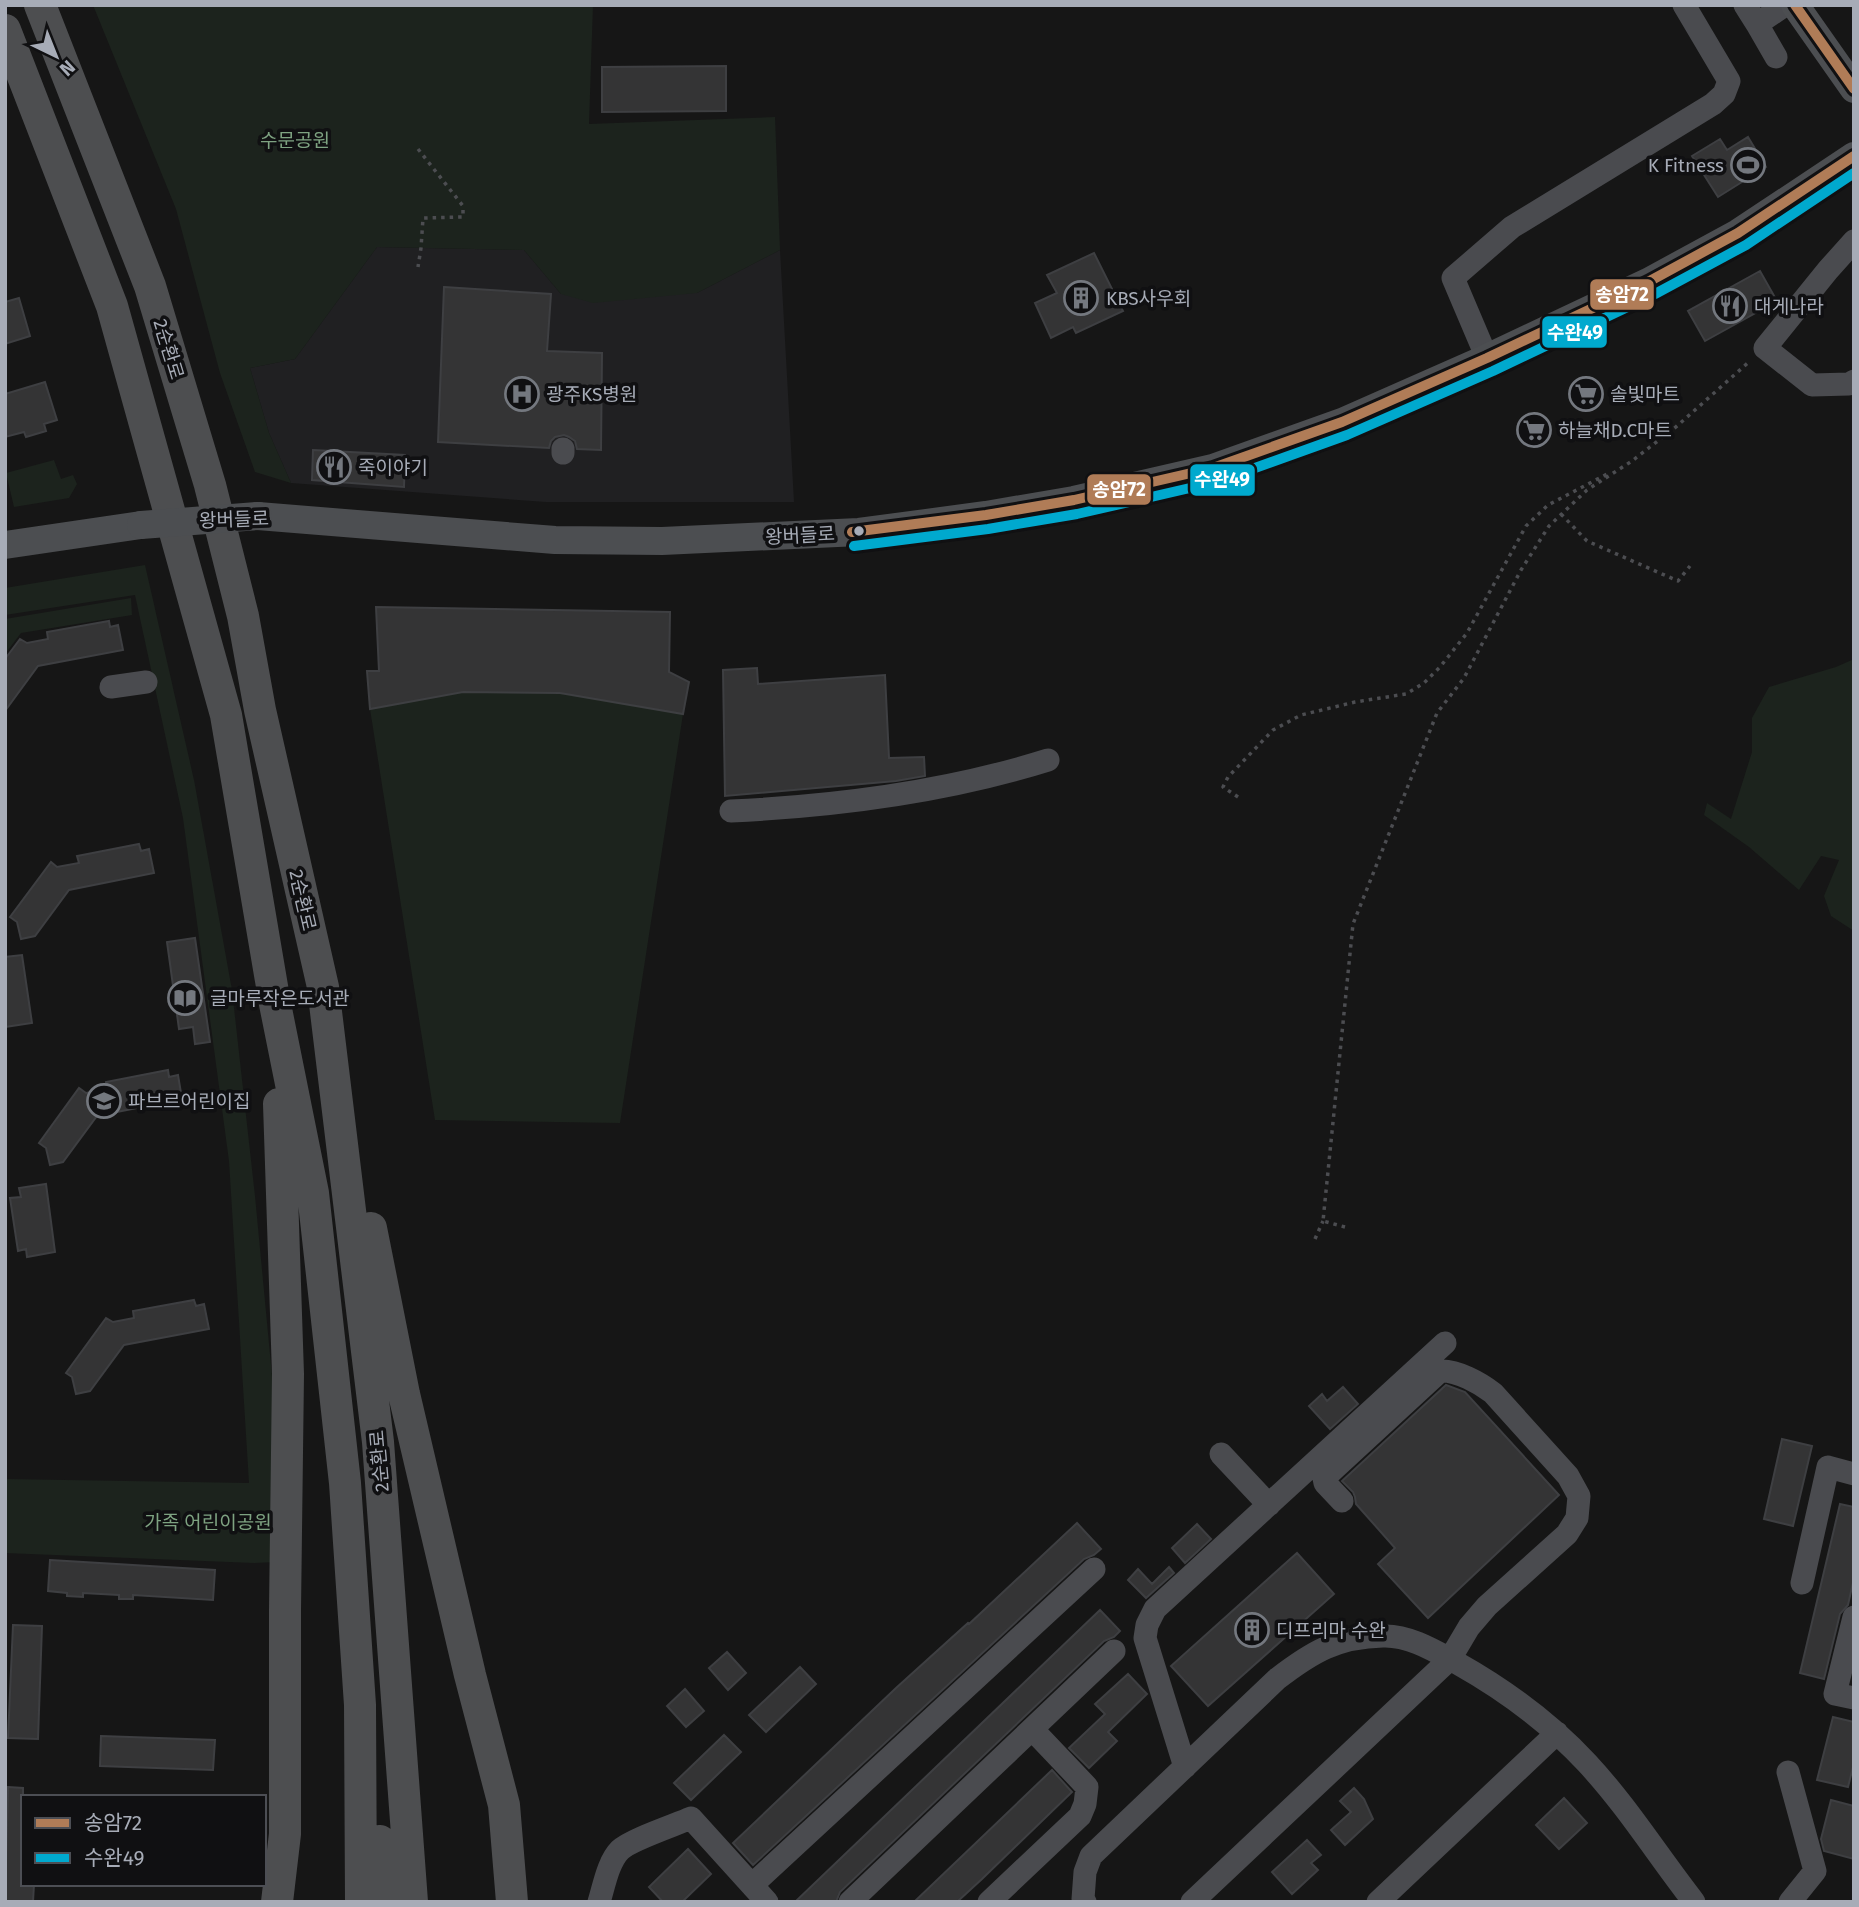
<svg xmlns="http://www.w3.org/2000/svg" width="1859" height="1907" viewBox="0 0 1859 1907" font-family="'Fira Sans','Noto Sans KR',sans-serif">
  <style>
    .built { fill: #202022 }
    .green { fill: #1c231d }
    .building { fill: #343435; stroke: #3e3f42; stroke-width: 2 }
    .lines { fill: none; stroke-linecap: round; stroke-linejoin: round }
    .path { stroke: #4c4d51; stroke-width: 3.5; stroke-dasharray: 3.5 5; stroke-linecap: butt }
    .minor { stroke: #4a4b4f; stroke-width: 23 }
    .major { stroke: #4c4e51; stroke-width: 28 }
    .highway { stroke: #4d4e50; stroke-width: 32 }
    .major-bridge { stroke: #4c4e51; stroke-width: 28 }
    .bus-1-casing { stroke: #101012; stroke-width: 16 }
    .bus-2-casing { stroke: #101012; stroke-width: 16 }
    .bus-1 { stroke: #b07c57; stroke-width: 10 }
    .bus-2 { stroke: #00a9ce; stroke-width: 10 }
    .bus-dot { fill: #a7acb7; stroke: #101012; stroke-width: 2.5 }
    .labels { text-anchor: middle; stroke-width: 7; stroke-linejoin: round; paint-order: stroke }
    .park-label { font-size: 19px; fill: #7ea281; stroke: #101012 }
    .poi-label { font-size: 19px; fill: #a7acb7; stroke: #101012; text-anchor: start }
    .street-label { font-size: 19px; fill: #a7acb7; stroke: #101012 }
    .line-badge { stroke: #101012; stroke-width: 2.5 }
    .badge-label { font-size: 19px; text-anchor: middle; font-weight: bold; fill: #fff }
  </style>
  <rect width="100%" height="100%" fill="#161616"/>
  <!-- built -->
  <path class="built" d="M377 247 524 250 561 294 697 293 780 250 794 502H546L291 483 269 433 250 368 295 359Z"/>
  <!-- green -->
  <path class="green" d="M93 5H593L589 124 775 117 780 250 697 293 593 303 561 294 524 250 377 247 295 359 250 368 269 433 291 483 255 472 220 373 176 209Z
    M54 460 61 479 73 475 77 484 69 498 14 507 6 473Z
    M145 565 194 780 232 990 255 1196 275 1407 276 1562 254 1563 5 1553V1479L249 1483 229 1161 183 818 135 595 5 615V588Z
    M131 598 132 615 21 633 5 654V619Z
    M1854 659V931L1831 916 1824 896 1839 860 1821 856 1799 890 1749 847 1704 815 1707 803 1731 819 1752 752V718L1769 687 1836 667Z
    M463 692 560 693 683 714 620 1123 435 1120 370 709Z"/>
  <!-- building -->
  <path class="building" d="M726 66V111L602 112V67Z
    M1748 137 1766 167 1718 197 1692 156 1720 139 1727 150Z
    M1094 253 1123 311 1076 333 1073 327 1051 338 1035 303 1057 293 1047 275Z
    M1760 271 1777 301 1705 341 1688 311Z
    M444 287 551 294 547 351 602 353 601 450 577 449 575 441 569 437 564 435 555 437 551 441 549 448 438 442Z
    M19 298 30 336 5 344V302Z
    M45 382 57 420 44 424 46 431 26 437 24 432 5 437V394Z
    M313 450 405 455 404 487 312 480Z
    M376 607 670 612 669 672 689 682 683 714 560 693 463 692 370 709 367 671H379Z
    M109 621 110 627 118 625 123 650 38 666 5 711V659L20 639 27 643 48 639 47 632Z
    M757 668 758 684 885 675 889 758 924 757 925 776 896 781 725 796 723 670Z
    M139 844 141 851 149 849 154 873 69 890 35 936 21 939 17 922 10 917 51 862 57 867 79 863 77 856Z
    M195 938 210 1042 195 1044 193 1027 179 1029 167 942Z
    M22 955 32 1023 5 1027V957Z
    M168 1070 169 1077 178 1075 182 1099 97 1116 63 1162 50 1165 46 1148 39 1143 79 1088 86 1093 107 1089 106 1082Z
    M46 1184 55 1252 27 1257 26 1249 18 1251 10 1198 21 1197 19 1188Z
    M194 1300 196 1306 204 1304 209 1329 124 1345 90 1391 76 1394 72 1377 66 1373 106 1318 113 1322 134 1318 133 1311Z
    M1446 1385 1465 1392 1559 1495 1428 1618 1378 1564 1395 1548 1356 1504 1355 1497 1353 1492 1342 1481Z
    M1343 1387 1358 1404 1330 1429 1309 1406 1322 1394 1327 1401Z
    M1782 1439 1812 1446 1793 1526 1764 1519Z
    M1840 1504 1854 1507V1578L1848 1605 1840 1614 1824 1679 1800 1673Z
    M1077 1523 1101 1549 1094 1555 1084 1559 753 1865 733 1843 896 1688 968 1623 969 1624Z
    M1197 1524 1211 1539 1185 1563 1172 1548Z
    M1297 1553 1334 1594 1208 1706 1171 1666Z
    M50 1560 215 1570 213 1600 133 1595V1599H119V1595L83 1593V1597L67 1596V1593L48 1591Z
    M1169 1567 1174 1573 1146 1598 1128 1580 1138 1569 1152 1584Z
    M1100 1610 1120 1631 1114 1637 1104 1641 840 1892 836 1902H795Z
    M13 1625 42 1626 38 1739 8 1738Z
    M727 1652 746 1673 728 1690 709 1668Z
    M800 1667 816 1684 766 1732 749 1715Z
    M1128 1674 1147 1694 1108 1732 1117 1741 1089 1768 1069 1748 1105 1714 1095 1704Z
    M685 1689 704 1711 686 1727 667 1706Z
    M1833 1717 1854 1722V1763L1848 1787 1817 1780Z
    M724 1735 741 1752 691 1800 674 1783Z
    M101 1736 215 1740 213 1770 100 1766Z
    M1052 1770 1072 1792 982 1879 957 1902H914Z
    M8 1787 23 1788V1884H34L33 1902 5 1901Z
    M1354 1788 1364 1799 1373 1819 1345 1845 1331 1830 1351 1812 1340 1801Z
    M1564 1798 1587 1823 1559 1849 1536 1825Z
    M1831 1800 1854 1806V1859L1824 1851 1821 1839Z
    M1307 1840 1321 1855 1311 1863 1318 1870 1292 1894 1272 1872Z
    M688 1849 711 1874 682 1902H663L649 1887Z"/>
  <g class="lines">
    <!-- path -->
    <path class="path" d="M418 149 463 206V217L423 218 421 248 418 267
      M1561 514 1587 541 1678 581 1690 566
      M1238 797 1223 787 1228 777 1273 730 1301 715 1355 702 1406 694 1424 683 1440 667 1467 633 1526 526 1548 505 1611 472
      M1345 1227 1323 1221 1353 924 1437 713 1464 678 1521 570 1549 526 1587 490 1632 461 1677 426 1750 361
      M1315 1239 1323 1221"/>
    <!-- minor -->
    <path class="minor" d="M1745 5 1757 24
      M1776 57 1757 24 1785 5
      M1854 241 1828 270 1765 348 1812 385 1849 384 1854 381
      M1487 358 1453 278 1512 227 1713 104 1724 94 1729 81 1684 5
      M563 453V449
      M111 687 146 682
      M731 811C838 806 946 792 1048 760
      M1221 1454 1269 1505
      M1802 1583 1828 1467 1854 1474
      M1854 1617 1835 1694 1854 1698
      M1185 1767 1145 1638 1147 1625 1155 1609 1445 1343
      M1788 1772 1815 1871 1790 1902
      M752 1885 1094 1569
      M599 1902C604 1886 608 1862 620 1850 630 1840 675 1825 691 1818L767 1902
      M850 1902 1114 1651
      M989 1902 1080 1816 1085 1804 1087 1787 1032 1729
      M1085 1902 1083 1899 1085 1872 1091 1856 1277 1679C1312 1652 1337 1637 1383 1636 1409 1635 1435 1651 1457 1663 1505 1690 1549 1722 1587 1763 1627 1806 1658 1856 1694 1902
      M1192 1902 1450 1659 1469 1627 1487 1606 1567 1534 1577 1518 1579 1496 1568 1476 1493 1393C1480 1383 1457 1370 1440 1371L1324 1478 1325 1483 1342 1501
      M1378 1902 1557 1733"/>
    <!-- major -->
    <path class="major" d="M1795 5 1854 89
      M258 516 555 540 662 541 859 532 986 515 1074 500 1213 468 1342 422 1487 358 1648 282 1738 233 1854 156
      M5 545 141 525"/>
    <!-- highway -->
    <path class="highway" d="M40 5 150 286 210 485 243 616 260 710 323 987 378 1442 412 1902
      M5 30 112 306 226 715 275 1004 313 1193 345 1483 360 1705 361 1902
      M371 1228 404 1394 470 1675 504 1805 512 1902
      M380 1841 385 1902
      M277 1902 285 1834V1610L288 1374 279 1104"/>
    <!-- major-bridge -->
    <path class="major-bridge" d="M141 525 258 516"/>
    <!-- bus-1 casing -->
    <g class="bus-1-casing">
      <path id="bus-1" d="M1795 5 1854 89
        M852 532 986 515 1074 500 1213 468 1342 422 1487 358 1648 282 1738 233 1854 156"/>
    </g>
    <!-- bus-2 casing -->
    <g class="bus-2-casing">
      <path id="bus-2" d="M854 546 988 529 1077 514 1216 482 1347 435 1493 371 1655 294 1746 245 1854 173"/>
    </g>
    <!-- bus-1 -->
    <use href="#bus-1" class="bus-1"/>
    <!-- bus-2 -->
    <use href="#bus-2" class="bus-2"/>
  </g>
  <!-- icons -->
  <defs>
    <g id="stadium-ring" transform="scale(1.75)"><circle r="9.5" fill="#101012" stroke="#74787f" stroke-width="1.5"/><path d="M0-5a6.5 5 0 1 0 0 10a6.5 5 0 1 0 0-10ZM-3.5-1.8h7v3.6h-7Z" fill="#74787f"/></g>
    <g id="building-ring" transform="scale(1.75)"><circle r="9.5" fill="#101012" stroke="#74787f" stroke-width="1.5"/><path d="M-4-6H4V6H1V3H-1V6H-4ZM-2.5-4.3h1.7v1.8h-1.7ZM.8-4.3h1.7v1.8H.8ZM-2.5-1h1.7V.8h-1.7ZM.8-1h1.7V.8H.8Z" fill="#74787f"/></g>
    <g id="restaurant-ring" transform="scale(1.75)"><circle r="9.5" fill="#101012" stroke="#74787f" stroke-width="1.5"/><path d="M-5-6h1v4h1v-4h1v4h1v-4h1v5L-1.5 .5V6h-2V.5L-5-1ZM5-6V6H3V1.5H1.5Q1.5-4 5-6Z" fill="#74787f"/></g>
    <g id="hospital-ring" transform="scale(1.75)"><circle r="9.5" fill="#101012" stroke="#74787f" stroke-width="1.5"/><path d="M-5-5h3v3.5h4V-5h3V5h-3V1.5h-4V5h-3Z" fill="#74787f"/></g>
    <g id="supermarket-ring" transform="scale(1.75)"><circle r="9.5" fill="#101012" stroke="#74787f" stroke-width="1.5"/><path d="M-6-5.5h2.5l.6 2H6L4.5 2H-2.5L-4.4-4H-6ZM-1.5 3.2a1.3 1.3 0 1 0 .1 0ZM3 3.2a1.3 1.3 0 1 0 .1 0Z" fill="#74787f"/></g>
    <g id="library-ring" transform="scale(1.75)"><circle r="9.5" fill="#101012" stroke="#74787f" stroke-width="1.5"/><path d="M-6-4Q-3-5.5-.7-3.5V5Q-3 3-6 4ZM6-4Q3-5.5 .7-3.5V5Q3 3 6 4Z" fill="#74787f"/></g>
    <g id="school-ring" transform="scale(1.75)"><circle r="9.5" fill="#101012" stroke="#74787f" stroke-width="1.5"/><path d="M0-5L7-2L0 1L-7-2ZM-4 1L0 2.5L4 1V4Q0 6-4 4Z" fill="#74787f"/></g>
  </defs>
  <g fill-rule="evenodd">
    <use href="#stadium-ring" x="1748" y="165"/>
    <use href="#building-ring" x="1081" y="298"/>
    <use href="#restaurant-ring" x="1730" y="306"/>
    <use href="#hospital-ring" x="522" y="394"/>
    <use href="#supermarket-ring" x="1586" y="394"/>
    <use href="#supermarket-ring" x="1534" y="430"/>
    <use href="#restaurant-ring" x="334" y="467"/>
    <use href="#library-ring" x="185" y="998"/>
    <use href="#school-ring" x="104" y="1101"/>
    <use href="#building-ring" x="1252" y="1630"/>
  </g>
  <!-- markers -->
  <circle class="bus-dot" cx="859" cy="531" r="6"/>
  <g class="labels">
    <!-- park labels -->
    <g class="park-label">
      <text x="295" y="147">수문공원</text>
      <text x="208" y="1529">가족 어린이공원</text>
    </g>
    <!-- poi labels -->
    <g class="poi-label">
      <text x="1724" y="172" text-anchor="end">K Fitness</text>
      <text x="1106" y="305">KBS사우회</text>
      <text x="1754" y="313">대게나라</text>
      <text x="546" y="401">광주KS병원</text>
      <text x="1610" y="401">솔빛마트</text>
      <text x="1558" y="437">하늘채D.C마트</text>
      <text x="358" y="474">죽이야기</text>
      <text x="210" y="1005">글마루작은도서관</text>
      <text x="128" y="1108">파브르어린이집</text>
      <text x="1276" y="1637">디프리마 수완</text>
    </g>
    <!-- street labels -->
    <g class="street-label">
      <text transform="translate(169 349) rotate(73)" y="7">2순환로</text>
      <text transform="translate(234 519) rotate(-2)" y="7">왕버들로</text>
      <text transform="translate(800 535) rotate(-3)" y="7">왕버들로</text>
      <text transform="translate(303 900) rotate(77)" y="7">2순환로</text>
      <text transform="translate(379 1461) rotate(-95)" y="7">2순환로</text>
    </g>
  </g>
  <g class="line-badge">
    <rect x="1589" y="278" width="66" height="33" rx="7" fill="#b07c57"/>
    <rect x="1541" y="315" width="67" height="34" rx="7" fill="#00a9ce"/>
    <rect x="1189" y="463" width="67" height="34" rx="7" fill="#00a9ce"/>
    <rect x="1086" y="473" width="66" height="33" rx="7" fill="#b07c57"/>
  </g>
  <g class="badge-label">
    <text x="1622" y="301">송암72</text>
    <text x="1575" y="339">수완49</text>
    <text x="1222" y="486">수완49</text>
    <text x="1119" y="496">송암72</text>
  </g>
  <!-- border -->
  <rect width="1859" height="1907" fill="none" stroke="#a7acb7" stroke-width="14"/>
  <!-- legend -->
  <rect x="21" y="1795" width="245" height="91" fill="#101012" stroke="#4c4e54" stroke-width="2"/>
  <rect x="35" y="1818" width="35" height="10" fill="#b07c57" stroke="#4c4e54" stroke-width="2"/>
  <text x="84" y="1830" font-size="21" fill="#a7acb7">송암72</text>
  <rect x="35" y="1853" width="35" height="10" fill="#00a9ce" stroke="#4c4e54" stroke-width="2"/>
  <text x="84" y="1865" font-size="21" fill="#a7acb7">수완49</text>
  <!-- north arrow -->
  <g transform="translate(56 56) rotate(137)" stroke="#101012" stroke-width="5" paint-order="stroke">
  <path d="M0-5L12 26L0 18L-12 26Z" fill="#a7acb7"/>
  <text y="-10" font-size="19" font-weight="bold" text-anchor="middle" fill="#a7acb7">N</text>
  </g>
</svg>
